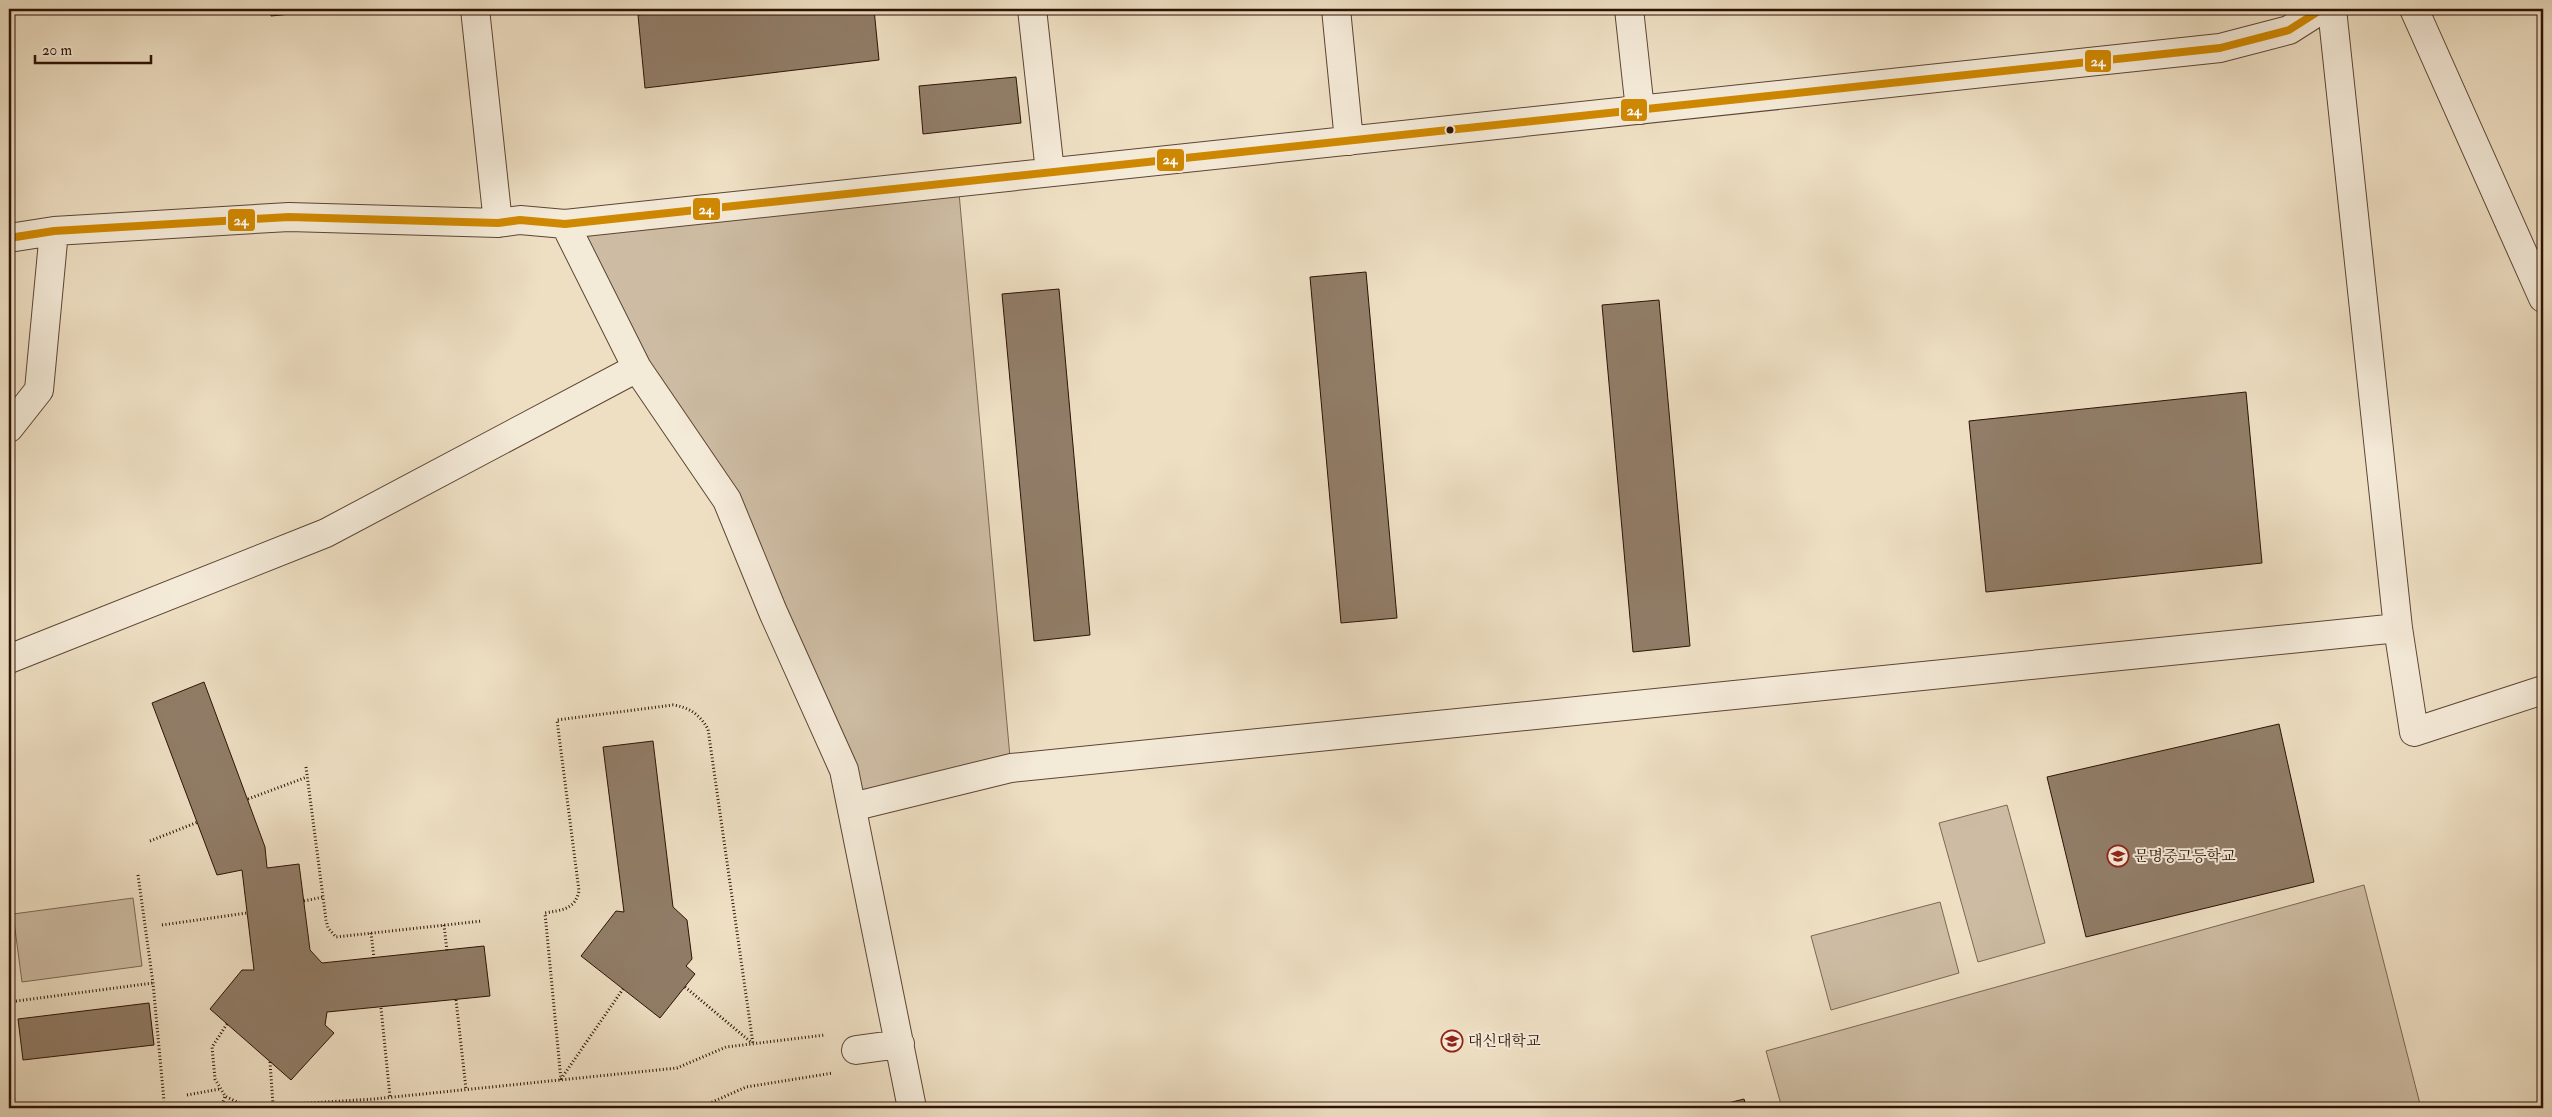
<svg xmlns="http://www.w3.org/2000/svg" width="2552" height="1117" viewBox="0 0 2552 1117" font-family="'IM FELL Double Pica','Noto Serif KR',serif">
  <style>
    .green { fill: #cdbca3; stroke: #7d6754 }
    .building { fill: #917d68; stroke: #2d1205 }
    .lines { fill: none; stroke-linecap: round; stroke-linejoin: round }
    .minor-casing { stroke: #5d4534; stroke-width: 30 }
    .path { stroke: #2d1205; stroke-width: 3; stroke-dasharray: 1 2.5; stroke-linecap: butt }
    .minor { stroke: #f4ead8; stroke-width: 28 }
    .bus-1-casing { stroke: #f4ead8; stroke-width: 11 }
    .bus-1 { stroke: #cf8801; stroke-width: 8 }
    .bus-dot { fill: #2d1205; stroke: #f4ead8; stroke-width: 2 }
    .labels { text-anchor: middle; stroke-width: 4; stroke-linejoin: round; paint-order: stroke }
    .poi-label { font-size: 15px; fill: #2d1205; stroke: #f4ead8; text-anchor: start }
    .line-badge { stroke: #f4ead8; stroke-width: 2 }
    .badge-label { font-size: 14px; text-anchor: middle; font-weight: bold; fill: #fff }
  </style>
  <rect width="100%" height="100%" fill="#eedfc3"/>
  <filter id="stains"><feTurbulence type="fractalNoise" baseFrequency=".004" numOctaves="4"/><feColorMatrix values="0 0 0 0 .2 0 0 0 0 .09 0 0 0 0 .02 0 0 0 .5 -.17"/></filter>
  <radialGradient id="worn" r=".72"><stop offset=".6" stop-color="#630" stop-opacity="0"/><stop offset="1" stop-color="#630" stop-opacity=".3"/></radialGradient>
  <!-- green -->
  <path class="green" d="M958 182 1011 768 852 807 773 612 565 224Z
    M2007 805 2045 943 1978 962 1939 823Z
    M2364 885 2421 1108H1782L1766 1051Z
    M133 898 142 966 22 982 13 914Z
    M1940 902 1959 973 1831 1010 1811 936Z"/>
  <!-- building -->
  <path class="building" d="M271 9H330V10L271 16Z
    M691 9H874L879 60 645 88 638 15Z
    M1016 77 1021 123 923 134 919 86Z
    M1366 272 1397 618 1341 623 1310 277Z
    M1059 289 1090 635 1034 641 1002 294Z
    M1659 300 1690 646 1633 652 1602 305Z
    M2246 392 2262 563 1986 592 1969 421Z
    M204 682 265 847 267 868 299 864 310 950 322 963 484 946 490 996 327 1012 325 1025 334 1033 291 1080 210 1009 242 970H254L242 870 217 875 152 703Z
    M2279 724 2314 882 2086 937 2047 777Z
    M653 741 673 907 687 920 692 959 686 966 695 974 660 1018 581 956 616 911 624 912 603 747Z
    M149 1003 154 1045 23 1060 18 1019Z
    M1744 1099 1747 1108H1708Z"/>
  <g class="lines">
    <!-- minor casing -->
    <g class="minor-casing">
      <path id="minor" d="M475 9 498 223
        M1032 9 1050 172
        M1336 9 1349 141
        M1629 9 1640 110
        M2332 9 2398 628 2414 732 2543 690
        M2414 9 2543 298
        M565 224 637 368 727 500 773 612 844 770 912 1108
        M9 238 54 231 289 217 498 223 520 220 565 224 2220 48 2289 30 2322 9
        M9 428 39 390 54 231
        M9 659 326 533 637 368
        M852 807 1011 768 2398 628
        M856 1050 900 1044"/>
    </g>
    <!-- path -->
    <path class="path" d="M306 767 326 920 328 928 336 937 482 921
      M248 799 307 777
      M150 841 198 822
      M138 875 153 983 164 1101
      M304 901 323 897
      M162 925 247 913
      M444 925 447 951
      M371 933 374 958
      M685 987 752 1043
      M456 1000 466 1089
      M9 1002 153 983
      M381 1008 390 1097
      M227 1024 212 1047 215 1079 225 1096 247 1107 374 1099 677 1068 726 1047 825 1035
      M270 1062 273 1105
      M9 1064 15 1108
      M561 1079 623 989
      M561 1080 545 913C561 910 575 910 579 891L557 720 673 705C689 707 700 715 708 729L753 1044
      M187 1095 220 1089
      M221 1108 225 1096
      M699 1108 746 1087 833 1073"/>
    <!-- minor -->
    <use href="#minor" class="minor"/>
    <!-- bus-1 casing -->
    <g class="bus-1-casing">
      <path id="bus-1" d="M9 238 54 231 289 217 498 223 520 220 565 224 2220 48 2289 30 2322 9"/>
    </g>
    <!-- bus-1 -->
    <use href="#bus-1" class="bus-1"/>
  </g>
  <!-- icons -->
  <defs>
    <g id="school-ring" transform="scale(1.125)"><circle r="9.5" fill="#f4ead8" stroke="#8f2418" stroke-width="1.5"/><path d="M0-5L7-2L0 1L-7-2ZM-4 1L0 2.5L4 1V4Q0 6-4 4Z" fill="#8f2418"/></g>
    <g id="university-ring" transform="scale(1.125)"><circle r="9.5" fill="#f4ead8" stroke="#8f2418" stroke-width="1.5"/><path d="M0-5L7-2L0 1L-7-2ZM-4 1L0 2.5L4 1V4Q0 6-4 4Z" fill="#8f2418"/></g>
  </defs>
  <g fill-rule="evenodd">
    <use href="#school-ring" x="2118" y="856"/>
    <use href="#university-ring" x="1452" y="1041"/>
  </g>
  <!-- markers -->
  <circle class="bus-dot" cx="1450" cy="130" r="4.5"/>
  <g class="labels">
    <!-- poi labels -->
    <g class="poi-label">
      <text x="2134" y="861">문명중고등학교</text>
      <text x="1468" y="1046">대신대학교</text>
    </g>
  </g>
  <g class="line-badge">
    <rect x="2084" y="49" width="28" height="24" rx="5" fill="#cf8801"/>
    <rect x="1620" y="98" width="28" height="24" rx="5" fill="#cf8801"/>
    <rect x="1156" y="148" width="29" height="24" rx="5" fill="#cf8801"/>
    <rect x="692" y="197" width="29" height="24" rx="5" fill="#cf8801"/>
    <rect x="227" y="208" width="29" height="24" rx="5" fill="#cf8801"/>
  </g>
  <g class="badge-label">
    <text x="2098" y="66">24</text>
    <text x="1634" y="115">24</text>
    <text x="1170" y="164">24</text>
    <text x="706" y="214">24</text>
    <text x="241" y="225">24</text>
  </g>
  <!-- margin -->
  <rect width="2552" height="1117" fill="none" stroke="#eedfc3" stroke-width="30"/>
  <rect x="10" y="10" width="2532" height="1097" fill="none" stroke="#2d1205" stroke-width="2.5"/>
  <rect x="15" y="15" width="2522" height="1087" fill="none" stroke="#2d1205"/>
  <!-- scale -->
  <path d="M35 55v8h116v-8" fill="none" stroke="#2d1205" stroke-width="2.5"/>
  <text x="42" y="55" font-size="15" fill="#2d1205" stroke="#f4ead8" stroke-width="4" paint-order="stroke">20 m</text>
  <rect width="100%" height="100%" filter="url(#stains)"/>
  <rect width="100%" height="100%" fill="url(#worn)"/>
</svg>
